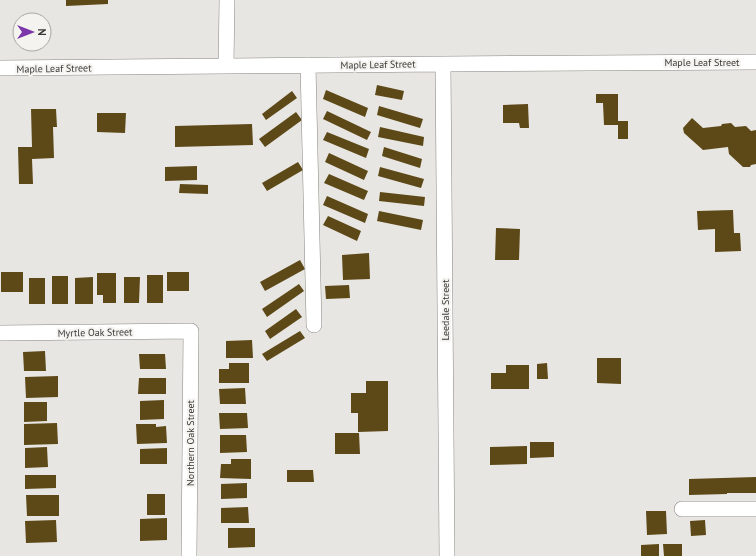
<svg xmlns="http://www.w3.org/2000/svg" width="756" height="556" viewBox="0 0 756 556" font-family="'PT Sans',sans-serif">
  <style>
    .building { fill: #5d4817 }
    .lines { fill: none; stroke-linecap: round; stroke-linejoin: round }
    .minor-casing { stroke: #878581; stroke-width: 16 }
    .minor { stroke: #fff; stroke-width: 15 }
    .labels { text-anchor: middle; stroke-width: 4; stroke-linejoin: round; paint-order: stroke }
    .street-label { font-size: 10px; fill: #393836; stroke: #f5f3ef }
  </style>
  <rect width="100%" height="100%" fill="#e8e6e2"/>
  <!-- building -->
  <path class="building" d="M66 0H108V4L66 6Z
    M377 85 404 91 402 100 375 95Z
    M326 90 368 108 365 117 323 99Z
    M292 91 297 98 266 120 262 114Z
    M596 94H618V121H628V139H618V125H604L603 103H596Z
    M528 104 529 128H520L519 123H503V105Z
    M379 106 423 119 420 128 377 115Z
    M31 109H56L57 127H53L54 158 32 159 33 184H19L18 147H32Z
    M327 111 371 132 367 140 323 119Z
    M296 112 302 120 265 147 259 139Z
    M97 113H126L125 133 97 132Z
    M692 118 703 128 721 126 722 124 731 123 735 127 746 126 751 131 756 130V164L751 165 750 167H743L729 154 728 147 703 150 684 133 683 128Z
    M252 124 253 145 175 147V126Z
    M380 127 424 137 423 146 378 137Z
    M327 132 369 149 366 158 323 140Z
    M384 147 422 159 420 168 382 156Z
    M329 153 368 171 364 180 325 162Z
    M298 162 303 170 267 191 262 183Z
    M197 166V180L165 181V167Z
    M380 167 424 179 421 188 378 176Z
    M329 174 368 191 364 200 324 183Z
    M180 184 208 185V194L179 193Z
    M380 192 425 197 424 206 379 201Z
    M327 196 368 214 365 223 323 205Z
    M733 210 734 233H740L741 251 715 252V229L698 230 697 211Z
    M379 211 423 220 421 230 377 221Z
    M328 216 361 231 357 241 323 225Z
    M496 228 520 229 519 260H495Z
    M369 253 370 279 343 280 342 255Z
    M300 260 305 269 265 291 260 282Z
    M1 272H23V292H1Z
    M167 272H189V291H167Z
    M97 273H116V303H103V295H97Z
    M147 275H163V303H147Z
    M52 276H68V304H52Z
    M93 277V304H75V278Z
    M124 277H140L139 303H124Z
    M29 278H45V304H29Z
    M299 284 304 291 267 317 262 309Z
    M349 285 350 298 326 299 325 286Z
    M296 309 302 317 270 339 265 331Z
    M300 331 305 338 267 361 262 354Z
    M252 340 253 358H226V341Z
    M45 351 46 371H24L23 352Z
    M139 354H165L166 369H140Z
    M597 358H621V384L597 383Z
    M229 363H249V383H219V369H229Z
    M547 363 548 379H537V364Z
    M506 365H529V389H491V373H506Z
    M58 376V397L26 398 25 377Z
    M139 378H166V394H138Z
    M366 381H388V431L358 432V413H351V393H366Z
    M245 388 246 404H220L219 389Z
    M164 400V419L140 420V401Z
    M24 402H47V421L24 422Z
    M219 413H247L248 428 220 429Z
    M57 423 58 444 24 445V424Z
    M136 424H156V427L166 426 167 443 137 444Z
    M335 433H359L360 454H335Z
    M220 435H246L247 452 220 453Z
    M530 442H554V457L530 458Z
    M527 446V464L490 465V447Z
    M47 447 48 467 25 468V448Z
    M167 448V464H140V449Z
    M231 459H251V479L220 478 221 464H231Z
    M287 470H313L314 482H287Z
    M25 475H56V488L25 489Z
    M756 477V493H727V494L689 495V479Z
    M247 483V498L221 499V484Z
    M147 494H165V515H147Z
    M26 495H59V516H27Z
    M248 507 249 523H221V508Z
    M646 511H666L667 534 647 535Z
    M167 518V540L140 541V519Z
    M56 520 57 542 26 543 25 521Z
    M705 520 706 535 691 536 690 521Z
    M228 528H255V547L228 548Z
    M659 544V556H641V545Z
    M663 544H682V556H664Z"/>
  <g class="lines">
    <!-- minor casing -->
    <g class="minor-casing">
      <path id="minor" d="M443 64 447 556
        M308 65 314 325
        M226 66 227 0
        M0 68 443 64 756 62
        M0 333 191 331 189 556
        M682 509H756"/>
    </g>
    <!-- minor -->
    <use href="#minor" class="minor"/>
  </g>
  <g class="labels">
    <!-- street labels -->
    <g class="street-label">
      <text x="702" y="66">Maple Leaf Street</text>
      <text transform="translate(378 64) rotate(-1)" y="4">Maple Leaf Street</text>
      <text transform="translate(54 68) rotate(-1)" y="4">Maple Leaf Street</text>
      <text transform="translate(445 310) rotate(-90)" y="4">Leedale Street</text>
      <text transform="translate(95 332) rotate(-1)" y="4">Myrtle Oak Street</text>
      <text transform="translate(190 443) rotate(-90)" y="4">Northern Oak Street</text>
    </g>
  </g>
  <!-- north arrow -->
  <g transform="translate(32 32) rotate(90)"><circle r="19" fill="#f5f3ef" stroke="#aaa8a5"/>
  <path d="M0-3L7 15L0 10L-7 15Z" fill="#7c37aa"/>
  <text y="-6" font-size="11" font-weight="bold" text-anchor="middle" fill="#393836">N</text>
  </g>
</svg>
